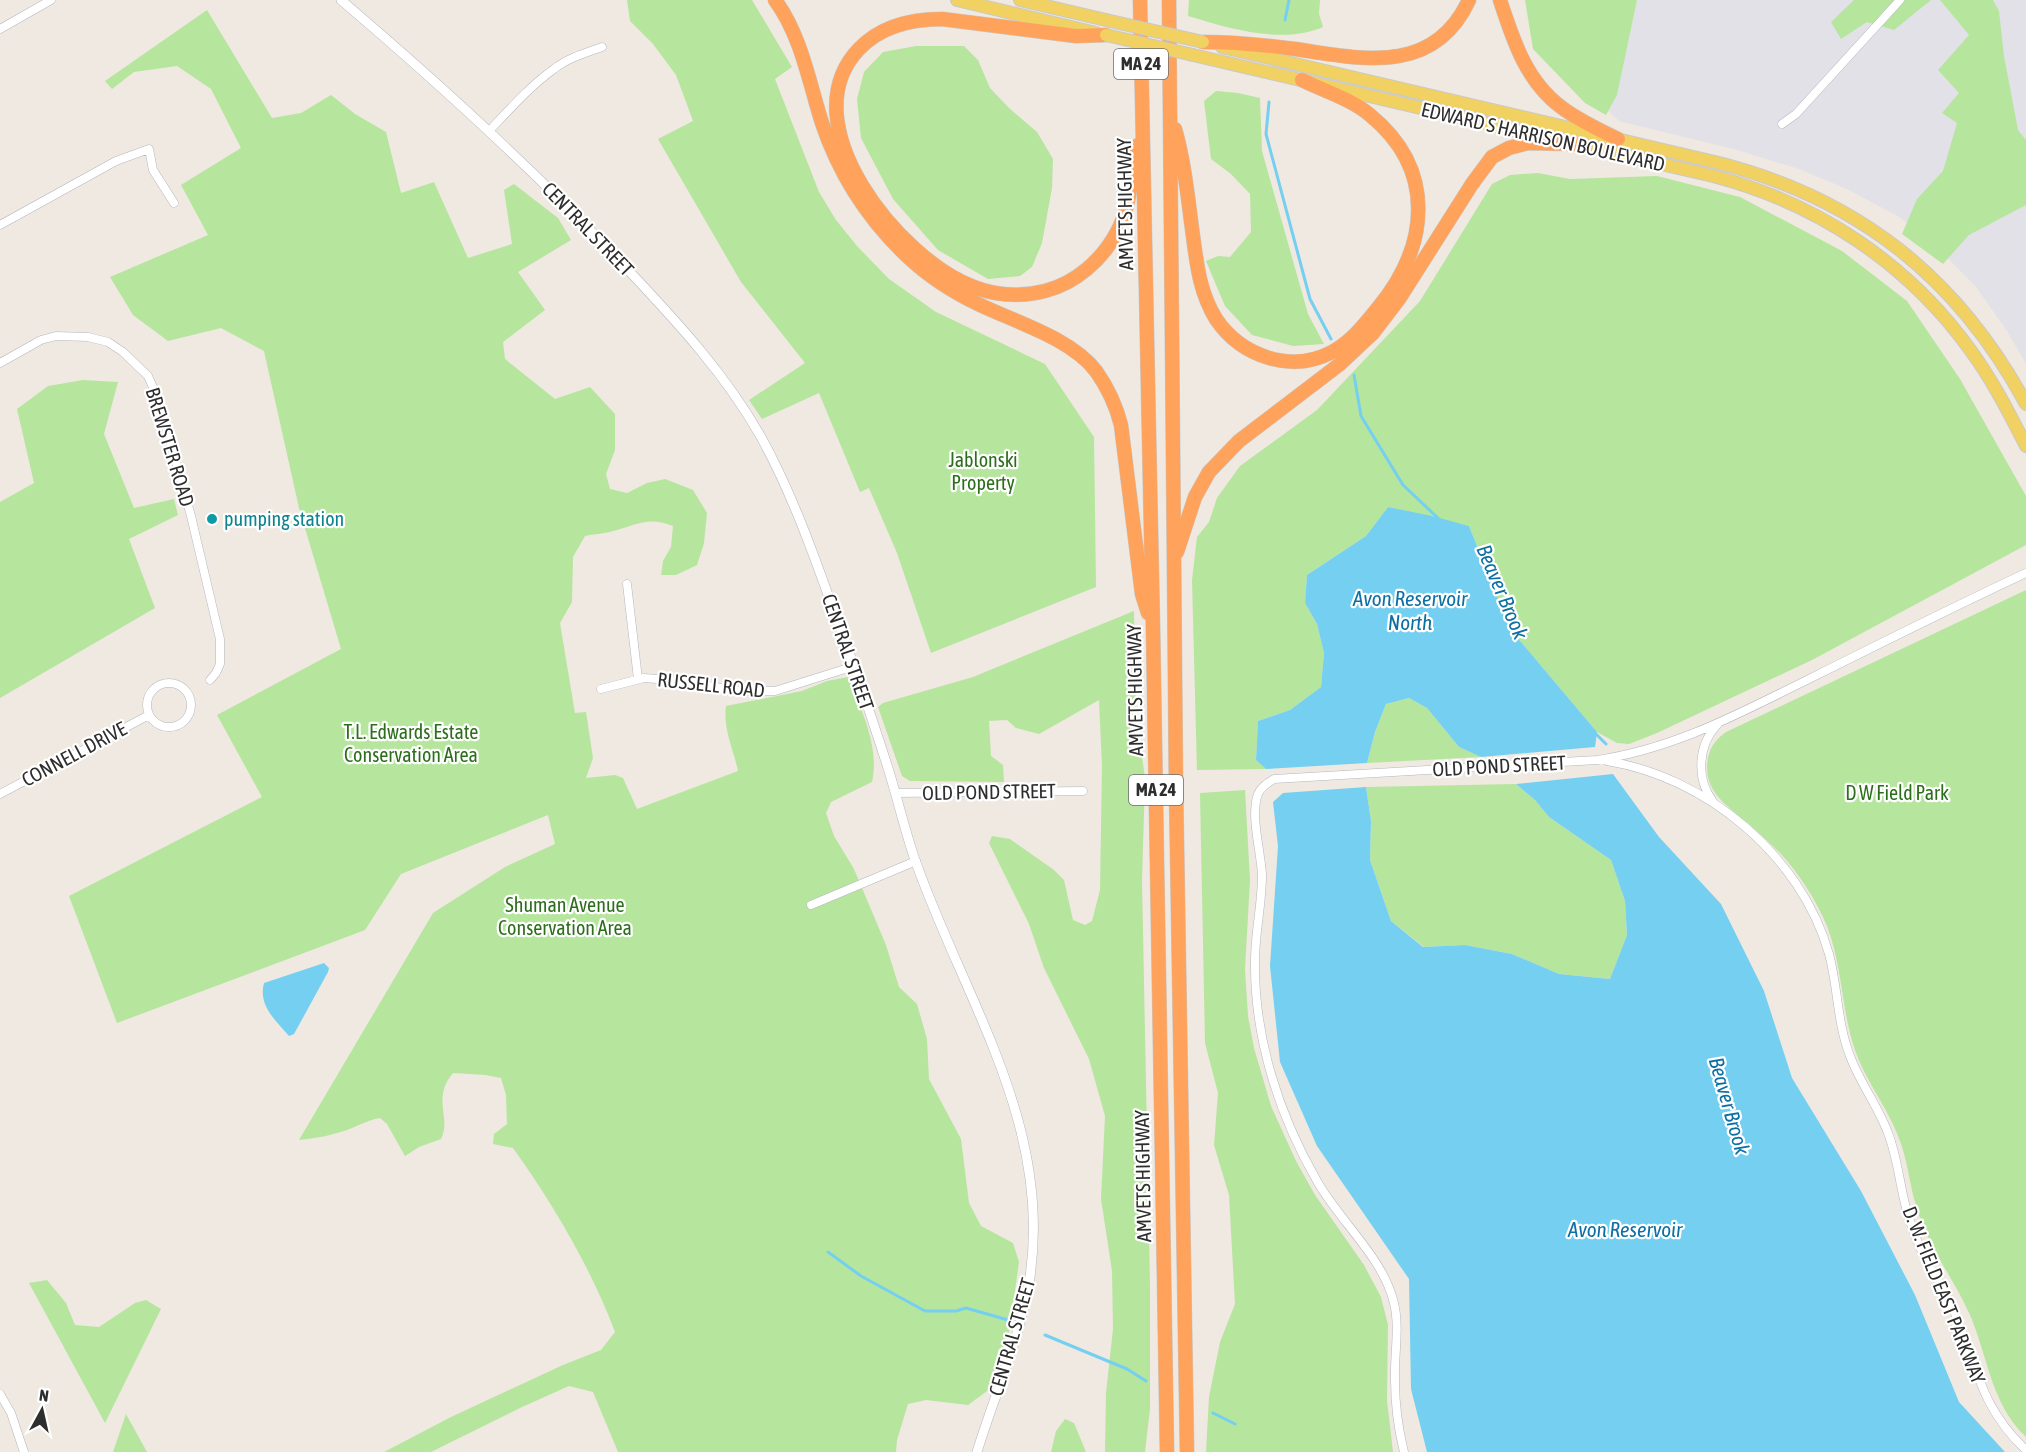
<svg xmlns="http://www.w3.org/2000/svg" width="2026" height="1452" viewBox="0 0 2026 1452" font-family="'Asap Condensed',sans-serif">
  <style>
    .industrial { fill: #e3e1e8 }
    .green { fill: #b6e59e }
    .water { fill: #75cff0 }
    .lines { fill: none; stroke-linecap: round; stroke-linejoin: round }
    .stream { stroke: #75cff0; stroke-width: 3 }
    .minor-casing { stroke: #b4b7c1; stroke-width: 9 }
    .tertiary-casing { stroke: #b4b7c1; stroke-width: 10 }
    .primary-casing { stroke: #c9c9c9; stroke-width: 14 }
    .motorway-casing { stroke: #c9c9c9; stroke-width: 15 }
    .minor { stroke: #fff; stroke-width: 8 }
    .tertiary { stroke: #fff; stroke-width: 9 }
    .primary { stroke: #f2d163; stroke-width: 12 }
    .motorway { stroke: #ffa35c; stroke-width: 14 }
    .primary-bridge-casing { stroke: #c9c9c9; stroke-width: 14; stroke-linecap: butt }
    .primary-bridge { stroke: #f2d163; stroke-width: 12 }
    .culture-dot { fill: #0f9aa8; stroke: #fff; stroke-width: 2 }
    .labels { text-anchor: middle; stroke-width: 4.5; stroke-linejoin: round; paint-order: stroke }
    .shield { fill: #fff; stroke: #6d6d6d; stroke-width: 1.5 }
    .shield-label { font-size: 18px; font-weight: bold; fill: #2e2e2e }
    .street-label { font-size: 20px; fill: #2e2e2e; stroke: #fff }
    .park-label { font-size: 20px; fill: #2c6e1b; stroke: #fff }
    .culture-label { font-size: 20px; fill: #0d838f; stroke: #fff; text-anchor: start }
    .water-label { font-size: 21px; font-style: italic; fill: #0d6fa3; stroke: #fff }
  </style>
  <rect width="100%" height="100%" fill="#efe9e1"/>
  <!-- industrial -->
  <path class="industrial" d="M1531 0H2026V364L2007 331 1976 287 1929 239 1901 218 1847 189 1799 169 1737 150 1619 121 1549 58Z"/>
  <!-- green -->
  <path class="green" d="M627 0H752L792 67 775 79 819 192 836 220 857 246 889 279 936 312 1045 364 1094 437 1096 587 931 653 897 553 869 488 860 492 819 393 762 419 749 400 805 363 741 282 658 139 693 121 676 75 653 44 630 21Z
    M1189 0H1320L1319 14 1323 27C1282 45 1228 28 1188 16Z
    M1525 0H1637L1617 95 1606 115 1585 103 1533 49Z
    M1854 0H1931L1894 30 1867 22 1841 39 1831 22Z
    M1940 0H1993L1999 11 2004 56 2018 130 2026 140V205L1969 235 1943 264 1902 234 1917 199 1943 171 1957 123 1942 113 1959 93 1938 70 1969 35Z
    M207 10 272 118 301 113 331 95 355 114 386 132 401 193 434 182 468 258 512 244 504 190 514 184 558 218 571 240 518 272 545 310 503 342 505 359 555 399 590 387 615 414V450L606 474 610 489 627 493 647 483 665 479 693 490 707 513 704 543 697 565 676 575H661L663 561 671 547 673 526C647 516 637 525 613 531 604 534 594 534 585 536L573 557 572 602 560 623 575 713 586 712 593 758 586 778 615 775 623 778 637 809 738 771C733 748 723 729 726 706L802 691 827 681 848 677C861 709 880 747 872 782L831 802 826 813 834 836 854 869 886 945 899 987 917 1004 927 1039 929 1079 961 1139 969 1203 981 1226 1013 1243 1019 1262 1008 1341 994 1386 968 1405 926 1400 908 1404 897 1440 896 1452H618L593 1392 569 1386 522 1407 431 1452H384L451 1417 563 1365 601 1350 615 1332C592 1270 552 1202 513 1148L493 1144 494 1134 507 1124 506 1095 501 1078 485 1075 453 1073C431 1099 452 1118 441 1139L419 1147 405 1156 387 1124 380 1118C369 1120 362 1124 352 1128 335 1135 317 1138 299 1140L433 913 505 867 555 844 548 815 401 874 365 930 117 1023 69 896 262 797 217 715 341 649 299 508 264 351 221 328 168 341 133 315 110 277 208 235 181 185 241 148 211 89 177 66 134 72 112 89 105 81Z
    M916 46H964L978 60 990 88 1009 108 1037 132 1053 159 1052 188 1042 243 1032 267 1020 276 988 279 938 250 893 199 861 138 857 99 864 72 883 52Z
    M1216 91 1238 93 1260 98 1262 151 1308 314 1324 344 1293 346 1252 335 1225 306 1206 261 1218 256 1230 257 1251 232 1250 194 1231 174 1211 159 1204 101Z
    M1538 173 1570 179 1657 176 1740 197 1842 251 1907 301 1960 379 2026 496V545L1812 660 1657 733 1629 744 1617 743 1597 732 1510 629 1469 526 1388 507 1366 536 1307 575 1305 603 1317 624 1324 653 1321 687 1290 710 1258 721 1256 760 1266 769 1197 770 1192 580 1197 537 1209 522 1217 498 1240 466 1317 410 1420 301 1492 184 1510 175Z
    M83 380 118 382 104 434 134 508 174 499 178 515 129 539 155 608 0 698V502L34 483 17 409 48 386Z
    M2026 590V1437C1991 1404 1988 1357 1970 1315 1955 1281 1932 1252 1920 1218 1909 1190 1909 1159 1896 1131 1884 1103 1865 1079 1855 1050 1841 1009 1843 968 1827 926 1816 900 1800 875 1781 854 1770 843 1759 833 1748 823 1726 805 1702 790 1708 758 1710 747 1716 739 1726 732Z
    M1134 611 1136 715 1145 778 1142 881 1150 1286V1409L1145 1452H1105L1106 1393 1113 1329 1112 1271 1101 1199 1105 1116 1089 1059 1044 968 1029 924 989 843 992 836 1010 839 1054 870 1064 880 1073 920 1085 925 1092 921 1100 890 1102 766 1099 700 1039 734 1016 728 1007 720 989 721 991 756 1003 765 1004 782 910 781 902 776 878 707 883 703 973 677Z
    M1409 698 1427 708 1459 747 1481 757 1367 763 1375 732 1386 704Z
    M1516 784 1535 800 1549 817 1611 860 1625 901 1627 935 1610 979 1559 974 1512 954 1465 945 1424 947 1391 921 1370 860 1371 821 1366 787Z
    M1245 790 1250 880 1245 969 1248 1016 1254 1048 1271 1106 1296 1161 1315 1195 1364 1265 1381 1297 1388 1325 1387 1400 1393 1452H1206L1209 1397 1220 1342 1235 1304 1229 1195 1214 1145 1218 1093 1205 1043 1200 793Z
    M47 1280 66 1303 75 1325 99 1327 135 1303 146 1300 161 1309 105 1423 29 1283Z
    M126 1414 147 1452H113Z
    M1065 1419 1074 1423 1086 1452H1051L1056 1431Z"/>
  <!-- water -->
  <path class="water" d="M1388 507 1432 516 1469 526 1510 629 1597 732 1595 747 1481 757 1459 747 1427 708 1409 698 1386 704 1375 732 1367 763 1266 769 1256 760 1258 721 1290 710 1321 687 1324 653 1317 624 1305 603 1307 575 1366 536Z
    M1613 774 1659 837 1721 904 1764 991 1792 1078 1861 1191 1915 1295 1959 1402 2005 1452H1427L1411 1389 1409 1279 1317 1146 1280 1062 1270 966 1278 846 1273 802 1283 793 1366 787 1371 821 1370 860 1391 921 1423 947 1465 945 1512 954 1559 974 1610 979 1627 935 1625 901 1611 860 1549 817 1535 800 1516 784Z
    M324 963 329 968 328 972 294 1034 289 1036C275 1020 258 1005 264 983Z"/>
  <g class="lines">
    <!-- stream -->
    <path class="stream" d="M1285 20 1289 0
      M1269 102 1266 134 1310 299 1331 339
      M1354 375 1361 416 1403 485 1439 519
      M1594 732 1606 744
      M828 1252 861 1276 925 1311H956L966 1308 1008 1320
      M1045 1335 1127 1369 1146 1381
      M1213 1413 1235 1424"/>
    <!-- minor casing -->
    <g class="minor-casing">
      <path id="minor" d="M0 29 51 0
        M1782 124 1796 114 1900 0
        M489 131C509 110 530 86 554 69 568 58 585 53 602 47
        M0 225 116 161 149 149 153 170 174 203
        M0 363 41 340 56 336 88 337 108 342 123 352 148 376 159 401 191 516 220 639V664L216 673 210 680
        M627 584 638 679
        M147 705a22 22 0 1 1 44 0a22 22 0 1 1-44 0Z
        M601 689 644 678 670 680 741 691H775L845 669 853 665
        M1607 761C1706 777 1801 855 1829 954 1838 987 1837 1023 1850 1056 1860 1083 1878 1106 1888 1133 1899 1161 1900 1193 1910 1221 1915 1237 1922 1253 1930 1267 1938 1282 1948 1295 1954 1311 1977 1366 1980 1407 2026 1450
        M896 793 1083 791
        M0 794 149 715
        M1712 800C1696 778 1698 745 1717 725
        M811 905 916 861
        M0 1394 11 1413 24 1452
        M1404 1452C1398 1428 1395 1405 1395 1380 1394 1355 1400 1328 1394 1303 1383 1257 1340 1222 1317 1181 1279 1115 1254 1038 1255 961 1255 932 1262 904 1262 875 1261 852 1250 815 1258 794 1261 787 1267 783 1274 779L1597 760C1674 749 1740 713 1809 679 1881 643 1953 607 2026 573"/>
    </g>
    <!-- tertiary casing -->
    <g class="tertiary-casing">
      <path id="tertiary" d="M341 0C442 86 540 175 630 272 678 323 726 375 761 437 788 486 808 539 827 592 849 650 869 709 888 768 897 797 904 827 914 857 963 998 1055 1126 1029 1283 1019 1341 994 1396 977 1452"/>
    </g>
    <!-- primary casing -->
    <g class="primary-casing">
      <path id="primary" d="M957 0 1096 33
        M1020 0 1106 20
        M1222 47 1719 163C1859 199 1958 278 2026 404
        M1193 55 1713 176C1817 203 1908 263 1971 351 1993 381 2009 413 2026 446"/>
    </g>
    <!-- motorway casing -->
    <g class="motorway-casing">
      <path id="motorway" d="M775 0C801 35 809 82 822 123 839 174 868 219 907 256 927 275 953 292 978 304 1015 322 1071 338 1096 371 1108 388 1116 405 1121 425L1142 594 1148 613
        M1140 0 1153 628 1167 1452
        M1169 0 1176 787 1187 1452
        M1500 0C1513 40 1526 81 1561 107 1578 120 1599 130 1618 139
        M1106 35 1076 36 942 19C911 19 881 26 859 49 788 123 900 260 974 287 997 296 1021 297 1045 291 1076 283 1102 260 1117 232 1132 204 1130 174 1138 145
        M1203 42C1234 42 1264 45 1295 49 1361 59 1434 76 1469 0
        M1175 129C1185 164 1188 200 1193 236 1197 266 1200 293 1216 319 1241 356 1291 374 1332 352 1351 342 1365 324 1378 308 1429 246 1437 170 1370 115 1351 99 1324 91 1302 80
        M1177 552 1195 497 1209 472 1239 441 1340 364 1373 333 1399 299 1472 184 1492 157 1509 148 1528 143 1574 144"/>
    </g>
    <!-- minor -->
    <use href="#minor" class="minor"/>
    <!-- tertiary -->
    <use href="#tertiary" class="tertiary"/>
    <!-- primary -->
    <use href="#primary" class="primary"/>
    <!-- motorway -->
    <use href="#motorway" class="motorway"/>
    <!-- primary-bridge casing -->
    <g class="primary-bridge-casing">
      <path id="primary-bridge" d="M1106 20 1203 42
        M1106 35 1193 55"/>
    </g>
    <!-- primary-bridge -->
    <use href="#primary-bridge" class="primary-bridge"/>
  </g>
  <!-- markers -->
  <circle class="culture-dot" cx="212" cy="519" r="6"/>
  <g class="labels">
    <!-- shield labels -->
    <g class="shield">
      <rect x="1114" y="49" width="54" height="30" rx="4.5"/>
      <rect x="1129" y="775" width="54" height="30" rx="4.5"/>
    </g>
    <g class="shield-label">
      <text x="1141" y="70">MA 24</text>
      <text x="1156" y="796">MA 24</text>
    </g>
    <!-- street labels -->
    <g class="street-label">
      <text transform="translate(1543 137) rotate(13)" y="7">EDWARD S HARRISON BOULEVARD</text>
      <text transform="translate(1125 204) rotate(-91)" y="7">AMVETS HIGHWAY</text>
      <text transform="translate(588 229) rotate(46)" y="7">CENTRAL STREET</text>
      <text transform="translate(170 447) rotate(73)" y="7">BREWSTER ROAD</text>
      <text transform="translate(848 652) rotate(71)" y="7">CENTRAL STREET</text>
      <text transform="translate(711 685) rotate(6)" y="7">RUSSELL ROAD</text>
      <text transform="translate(1135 690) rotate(-91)" y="7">AMVETS HIGHWAY</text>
      <text transform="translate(74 754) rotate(-28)" y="7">CONNELL DRIVE</text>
      <text transform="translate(1499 766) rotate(-3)" y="7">OLD POND STREET</text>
      <text transform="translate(989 792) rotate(-1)" y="7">OLD POND STREET</text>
      <text transform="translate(1143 1176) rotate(-91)" y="7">AMVETS HIGHWAY</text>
      <text transform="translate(1944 1295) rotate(68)" y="7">D. W. FIELD EAST PARKWAY</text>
      <text transform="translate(1012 1337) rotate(-74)" y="7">CENTRAL STREET</text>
    </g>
    <!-- park labels -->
    <g class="park-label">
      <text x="983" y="467">Jablonski<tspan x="983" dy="23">Property</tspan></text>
      <text x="411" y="739">T.L. Edwards Estate<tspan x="411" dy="23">Conservation Area</tspan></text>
      <text x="1897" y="800">D W Field Park</text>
      <text x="565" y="912">Shuman Avenue<tspan x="565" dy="23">Conservation Area</tspan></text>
    </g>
    <!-- culture labels -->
    <g class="culture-label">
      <text x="224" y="526">pumping station</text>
    </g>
    <!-- water labels -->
    <g class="water-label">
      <text transform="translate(1502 592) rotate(67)" y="7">Beaver Brook</text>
      <text x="1410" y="606">Avon Reservoir<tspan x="1410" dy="24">North</tspan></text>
      <text transform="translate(1729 1106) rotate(74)" y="7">Beaver Brook</text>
      <text x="1625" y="1237">Avon Reservoir</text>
    </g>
  </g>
  <!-- north arrow -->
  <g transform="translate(42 1410) rotate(8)" stroke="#ffffff" stroke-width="4.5" paint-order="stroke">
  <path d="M0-4.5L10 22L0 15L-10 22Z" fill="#2e2e2e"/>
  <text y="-9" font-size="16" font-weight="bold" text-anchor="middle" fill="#2e2e2e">N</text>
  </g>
</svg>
